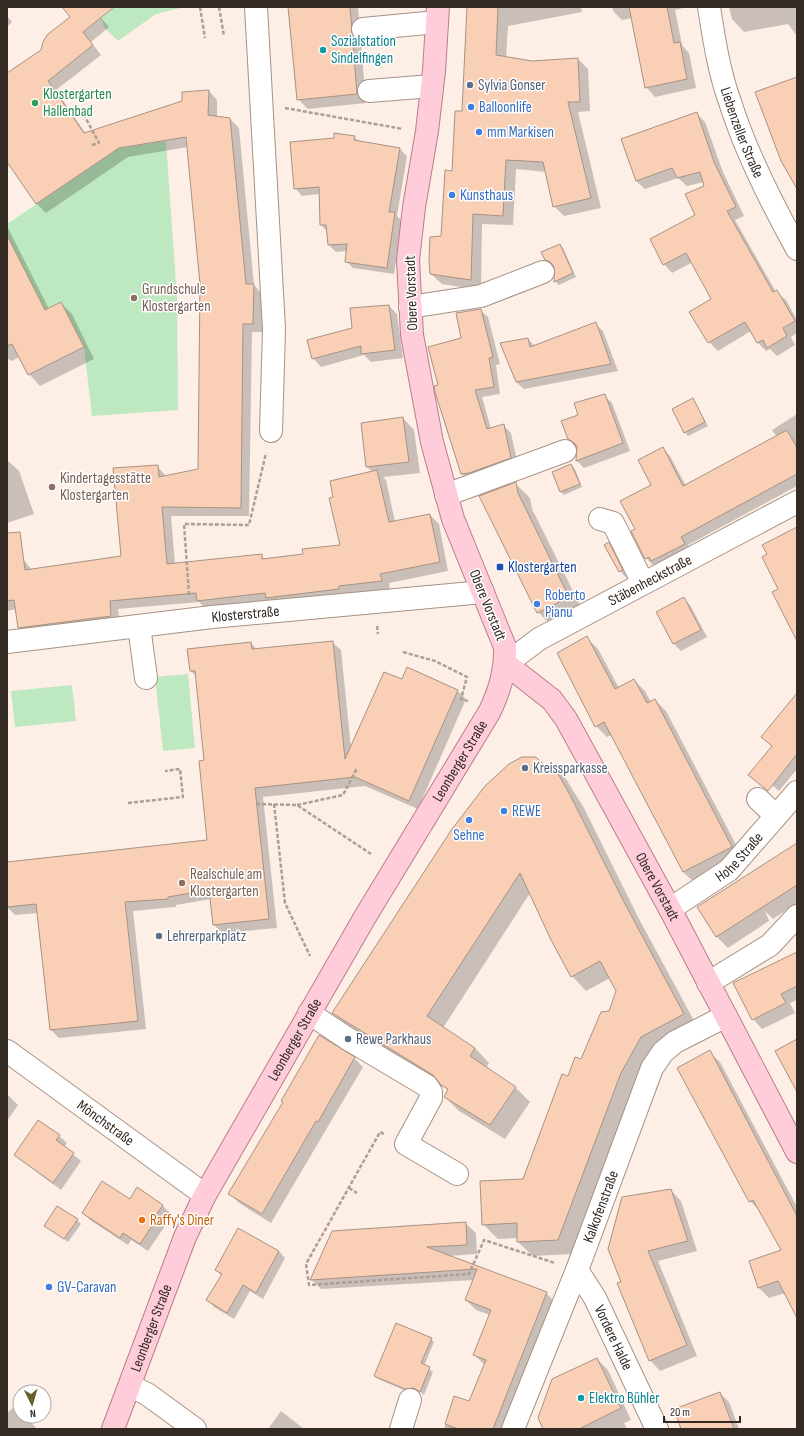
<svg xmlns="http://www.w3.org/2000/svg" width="804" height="1436" viewBox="0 0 804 1436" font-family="'Sofia Sans Condensed',sans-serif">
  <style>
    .green { fill: #bee9c0 }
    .shadow { fill: #0003 }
    .building { fill: #f9d0b5; stroke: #a79284 }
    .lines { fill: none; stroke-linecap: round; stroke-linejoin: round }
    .minor-casing { stroke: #a79284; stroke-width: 24 }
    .major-casing { stroke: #b87e89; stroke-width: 24 }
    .path { stroke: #ab9f97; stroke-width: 2.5; stroke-dasharray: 4 2; stroke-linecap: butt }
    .minor { stroke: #fff; stroke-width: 22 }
    .major { stroke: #ffcdd9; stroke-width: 22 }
    .culture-dot { fill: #0f9aa8; stroke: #fff; stroke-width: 1.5 }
    .service-dot { fill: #5c6f8a; stroke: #fff; stroke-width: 1.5 }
    .leisure-dot { fill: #2e9e5b; stroke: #fff; stroke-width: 1.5 }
    .shop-dot { fill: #3f7fe0; stroke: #fff; stroke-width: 1.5 }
    .education-dot { fill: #8d6e63; stroke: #fff; stroke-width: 1.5 }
    .transit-dot { fill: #1a4fb4; stroke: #fff; stroke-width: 1.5 }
    .food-dot { fill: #e8710a; stroke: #fff; stroke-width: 1.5 }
    .labels { text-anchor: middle; stroke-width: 3; stroke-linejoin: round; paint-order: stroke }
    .culture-label { font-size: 15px; fill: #0d838f; stroke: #fff; text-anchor: start }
    .service-label { font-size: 15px; fill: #4e5e75; stroke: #fff; text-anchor: start }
    .leisure-label { font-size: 15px; fill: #27864d; stroke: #fff; text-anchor: start }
    .shop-label { font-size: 15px; fill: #366cbe; stroke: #fff; text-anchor: start }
    .street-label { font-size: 15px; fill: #332a24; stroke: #fff }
    .education-label { font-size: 15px; fill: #785e54; stroke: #fff; text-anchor: start }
    .transit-label { font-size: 15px; fill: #164399; stroke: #fff; text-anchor: start }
    .food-label { font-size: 15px; fill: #c56008; stroke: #fff; text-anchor: start }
  </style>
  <rect width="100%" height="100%" fill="#fdefe6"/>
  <!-- green -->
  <path class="green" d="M93 7H185L156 14 118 41 104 27 101 18Z
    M166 141 177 298 178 410 92 416 84 347 61 302 45 310 7 235V224L102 160 96 152Z
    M188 674 195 748 163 751 155 677Z
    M72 685 76 721 15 727 11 691Z"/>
  <!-- shadow -->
  <path class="shadow" d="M63 7H92L109 27 91 42 101 55 56 90 86 134 184 102 209 91 217 100V117L230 119 239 128 254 285 262 294V332H252L249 516H171L175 564 261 555 265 560 304 555 341 546 334 497 373 472 367 467 403 418 414 430 420 473 383 477 386 480 395 522 430 515 439 524 448 571 389 583 390 590 207 610 199 602 118 609 120 624 28 636 19 628 17 609 7 611V561L23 559 32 570 122 557 157 466 166 476 199 470 201 284 188 147 128 157 46 213 37 204 7 160V75L42 51 72 18Z
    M289 7H358L366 103 308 109 298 99Z
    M468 7H581L582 12 508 26 506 58 532 62 578 59 588 69 590 111 578 112 601 208 564 216 554 206 546 172 516 169 513 225 482 224 481 290 442 284 431 274 442 237 463 112Z
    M612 7H687L675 10 682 45 689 53 696 88 655 97 646 87 632 18 622 20 613 11Z
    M729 7H797V36L788 24 744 32 732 19Z
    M7 16 12 22 7 27Z
    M696 113 705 122 723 172 744 216 735 220 776 292 786 300 797 320V333L791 337 795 345 777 356 770 349 766 351 758 343 751 331 718 351 709 342 712 299 693 262 672 273 664 264 696 216 706 187 704 182 687 186 678 178 645 189 636 181Z
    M354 137 360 142 400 149 407 156 397 216 402 221 394 274 353 268 346 261 347 251 336 252 329 245 328 232 321 225 320 194 302 196 295 188Z
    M7 226 49 309 61 303 72 314 94 359 40 386 29 374 20 357 11 361 7 358Z
    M560 245 563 248 576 277 559 285 555 281 554 265 545 259Z
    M389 306 397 314 403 358 371 362 364 355 321 367 313 358 353 329Z
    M480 310 488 317 500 364 496 365 500 394 482 397 491 429 503 425 511 433 518 465 469 481 462 474 439 385 462 339Z
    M595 324 603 331 618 371 524 389 516 382 528 339 535 346Z
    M604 395 612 403 630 451 584 468 577 461 578 447 568 438 579 415Z
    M693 399 708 426 688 436 685 432Z
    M797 414V486L688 545 692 552 654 566 646 558 636 530 652 486 663 448 670 456 686 486 777 437 772 430Z
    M7 460 19 471 34 514 7 523Z
    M571 465 575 469 582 487 564 495 560 491Z
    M516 484 530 498 532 509 583 611 552 626 538 612Z
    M609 544 623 558 634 586 620 571Z
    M683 598 690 605 707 637 681 651 674 644 657 612Z
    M587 638 598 649 619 688 634 680 645 691 651 702 655 700 666 711 743 858 695 883 683 872 612 735 607 737 596 726Z
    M332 642 341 650 351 748 402 680 457 690 466 699 418 809 365 786 263 797 277 928 222 933 214 925 211 899 176 905V907L133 911 146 1029 59 1038 51 1030 38 913 15 915 7 907V863L208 841 205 761 196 676 191 671 251 643 257 650Z
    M797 709V769L779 791 761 776 773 746Z
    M552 765 566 779 584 808 638 917 698 1028 655 1051 572 1254 533 1256 518 1242V1238L498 1239 483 1224 524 1180 568 1077 582 1060 609 1011 617 991 610 978 586 991 572 976 530 893 443 1028 475 1048 489 1063 486 1068 515 1087 530 1102 505 1139 459 1111 445 1097 448 1091 445 1087 348 1028 333 1013 546 768Z
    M797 852V903L773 919 765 911 769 921 728 948 717 937 698 908Z
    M797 979V1000L790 1003 795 1013 762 1029 753 1019Z
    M709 1052 720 1062 797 1207V1313L786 1293 769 1298 758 1287 782 1251 761 1212 750 1201Z
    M354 1058 363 1067 271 1223 239 1203 230 1194Z
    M7 1094 18 1105 7 1121Z
    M59 1136 67 1143 64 1147 81 1161 61 1190 23 1162 15 1155Z
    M671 1190 681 1201 697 1251 658 1261 697 1356 660 1371 650 1360 622 1282Z
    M130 1200 162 1205 170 1213 163 1223 165 1226 148 1251 131 1240 128 1245 90 1220 83 1212Z
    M77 1220 81 1224 68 1242 45 1225Z
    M465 1223 476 1233 477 1254 448 1256 546 1293 556 1303 508 1429H444L455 1397 470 1402 485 1365 474 1355 490 1315 476 1310 466 1300 474 1280 321 1289 311 1279Z
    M279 1251 285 1258 263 1299 250 1291 234 1319 214 1307 208 1300 222 1276 216 1270Z
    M431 1339 434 1342 424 1366 433 1372 424 1395 419 1391 409 1392 378 1379 375 1376Z
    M597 1359 608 1370 631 1420 624 1423 627 1429H544Z
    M720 1393 729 1402 739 1429H683Z
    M15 1406 20 1411V1416H25L37 1429H7V1413Z
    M281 1411 304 1429H268Z"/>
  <!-- building -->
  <path class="building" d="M62 7H114L83 32 93 45 48 81 84 133 182 101V92L209 90 208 115 230 118 246 284H254L253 324H243L241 508 162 507 167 564 262 554V559L303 554 302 549 340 545 329 498 333 497 330 481 377 470 389 522 430 514 440 562 380 574 382 581 339 586V589L266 598 265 593 197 601 196 593 110 601 111 616 18 628 14 600 7 601V533L20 532 25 570 121 556 113 468 158 465 159 477 198 469 200 284 186 137 119 148 36 204 7 162V73L41 50 43 42 47 35 70 17Z
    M288 7H350L357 94 297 100Z
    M467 7H498L496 55 532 61 578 58 580 102H568L591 198 553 207 543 162 506 160 503 216 473 214 471 280 430 274 429 260 430 237 441 236 445 170 452 171 455 111H462Z
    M629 7H667L674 43 680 42 687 79 645 88Z
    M797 77V189L781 161 755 92Z
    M697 112 714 162 736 207 727 211 773 292 777 290 795 321 783 328 787 336 767 348 763 340 757 343 745 322 708 343 689 312 711 299 686 253 663 265 650 239 695 215 685 194 704 186 700 172 677 178 672 168 636 181 621 139Z
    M334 133 355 136 354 140 400 148 389 212H395L387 268 345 262 347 244 328 245 326 225H320L319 187 294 189 290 142 334 138Z
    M7 235 45 310 61 302 84 347 28 375 12 344 7 346Z
    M560 244 573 273 554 282V267L550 262 545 260 541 252Z
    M389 305 395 350 361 354V346L312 359 307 340 352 328 350 308Z
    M481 309 493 357 489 358 494 387 475 390 487 429 504 424 511 458 469 473 461 474 435 392 434 386 438 385 428 347 461 338 456 313Z
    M596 322 611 364 516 382 500 343 528 338 530 347Z
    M605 394 623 443 576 461 577 446 573 442 568 439 561 421 578 415 574 403Z
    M693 398 705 422 684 433 672 409Z
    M403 417 409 462 366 467 361 423Z
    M787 430 797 448V474L681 537 685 544 651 561 649 557 645 559 631 531 635 529 620 501 651 485 638 460 663 447 683 486Z
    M571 464 580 484 560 492 552 472Z
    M516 482 518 493 569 597 537 613 479 496Z
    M797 527V641L772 592 778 589 762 557 767 554 762 545Z
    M609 542 623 570 619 572 604 545Z
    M684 597 701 630 673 644 656 612Z
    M587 636 615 689 634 679 647 703 655 699 732 847 683 872 604 722 595 727 557 653Z
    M333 641 345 759 384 672 402 679 407 667 458 690 409 801 355 777 255 788 269 919 213 925 209 890 168 897V899L125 902 138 1021 50 1030 36 904 7 907V862L207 840 199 761 204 760 195 671H190L187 649 251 642 252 649Z
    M797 693V754L768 791 748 775 772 746 761 737Z
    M522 757H536L546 767 552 763 569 793 624 902 684 1014 641 1037 621 1073 558 1240 517 1242V1223L482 1225 480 1181 523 1179 562 1074 568 1076 575 1057 581 1059 601 1012 609 1011 616 991 600 961 571 977 551 940 520 873 427 1016 475 1048 470 1056 516 1087 490 1125 444 1097 448 1089 441 1085 433 1075 332 1013 452 829 485 786 509 764Z
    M797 843V885L716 937 697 907Z
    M797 952V986L781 994 786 1003 752 1020 733 983Z
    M319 1035 355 1057 318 1122 316 1121 262 1214 228 1194 283 1102 281 1101Z
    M797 1039V1092L775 1051Z
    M710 1050 797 1216V1318L778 1281 758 1288 749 1261 781 1250 753 1200 749 1202 677 1068Z
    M38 1120 60 1135 56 1140 74 1153 53 1183 14 1155Z
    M102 1181 130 1199 137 1187 163 1205 156 1215 158 1217 140 1244 123 1233 120 1238 82 1213Z
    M671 1189 688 1241 648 1251 687 1345 649 1361 617 1283 621 1282 608 1249 622 1197Z
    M57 1206 78 1219 64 1239 44 1226Z
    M466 1222 467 1245 427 1247 547 1292 493 1429H458L445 1424 454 1396 469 1401 486 1360 473 1355 491 1310 465 1300 477 1269 310 1280 332 1231Z
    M238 1228 279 1251 256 1293 243 1285 227 1313 206 1300 222 1274 215 1270Z
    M396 1323 432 1338 421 1363 430 1367 420 1392 414 1388 405 1389 374 1376Z
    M597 1358 621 1408 579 1429H543L538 1418 552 1379Z
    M720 1392 734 1429H681L674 1409Z"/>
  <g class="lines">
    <!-- minor casing -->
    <g class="minor-casing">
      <g id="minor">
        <path d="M256 7 274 329 271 431"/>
        <path id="s1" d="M709 7C714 39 719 72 730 102 746 153 771 202 797 249"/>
        <path d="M363 29 437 22"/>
        <path d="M369 91 432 86"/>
        <path d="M410 307 481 296 543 272"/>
        <path d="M446 495 565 451"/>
        <path d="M600 519 613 523 643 583"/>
        <path d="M139 626 146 678"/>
        <path id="s2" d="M7 642 212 617 483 592"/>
        <path id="s3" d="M506 664 539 639 797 502"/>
        <path d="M758 799 776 816"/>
        <path id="s4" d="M670 909 729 870 797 792"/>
        <path d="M708 983 770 945 797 916"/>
        <path d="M309 1013 348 1039 427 1086 431 1092V1098L406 1144 457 1174"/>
        <path id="s5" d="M7 1051 205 1195"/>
        <path id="s6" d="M577 1270 595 1298 657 1429"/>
        <path d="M130 1386 147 1394 195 1429"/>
        <path d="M401 1429 410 1400"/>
        <path id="s7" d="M513 1429 577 1270 652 1068 663 1052 675 1042 726 1016"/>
      </g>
    </g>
    <!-- major casing -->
    <g class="major-casing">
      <g id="major">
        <path id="s8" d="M506 664 552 700 566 719 670 909 797 1152"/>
        <path id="s9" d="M113 1429 185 1237 205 1195 365 917 490 711C500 689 506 670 505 647L453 519 432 442 412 335 408 260 414 207 427 131 434 71 438 7"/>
      </g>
    </g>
    <!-- path -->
    <path class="path" d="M200 7 205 38
      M219 7 224 36
      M91 106 83 113 99 143 92 145
      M285 108 403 129
      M189 595 184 524 249 525 266 453
      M377 626 378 634
      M403 652 435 661 467 677 461 699 468 701
      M128 803 183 797 180 769 165 771
      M256 804 297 805 371 854
      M274 804 285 903 310 956
      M297 805 343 795 357 768
      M384 1134 380 1132 306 1264 309 1285 469 1274 484 1240 555 1263
      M349 1188 357 1193"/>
    <!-- minor -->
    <use href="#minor" class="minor"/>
    <!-- major -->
    <use href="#major" class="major"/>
  </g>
  <!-- markers -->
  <g class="culture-dot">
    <circle cx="323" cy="50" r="4"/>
    <circle cx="581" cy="1398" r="4"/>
  </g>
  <g class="service-dot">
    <circle cx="470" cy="85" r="4"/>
    <circle cx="525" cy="768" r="4"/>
    <circle cx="159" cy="936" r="4"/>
    <circle cx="348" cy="1039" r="4"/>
  </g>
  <circle class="leisure-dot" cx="35" cy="103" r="4"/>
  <g class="shop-dot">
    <circle cx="471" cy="107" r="4"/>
    <circle cx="479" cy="132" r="4"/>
    <circle cx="452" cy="195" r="4"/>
    <circle cx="537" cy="604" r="4"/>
    <circle cx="504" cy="811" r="4"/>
    <circle cx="469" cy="820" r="4"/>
    <circle cx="49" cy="1287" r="4"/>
  </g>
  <g class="education-dot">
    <circle cx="134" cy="298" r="4"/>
    <circle cx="52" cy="487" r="4"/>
    <circle cx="182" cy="883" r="4"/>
  </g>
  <rect class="transit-dot" x="496" y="563" width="8" height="8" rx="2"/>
  <circle class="food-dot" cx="142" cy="1220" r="4"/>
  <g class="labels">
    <!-- culture labels -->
    <g class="culture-label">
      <text x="331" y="46">Sozialstation<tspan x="331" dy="17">Sindelfingen</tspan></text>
      <text x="589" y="1403">Elektro Bühler</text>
    </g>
    <!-- service labels -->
    <g class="service-label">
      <text x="478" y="90">Sylvia Gonser</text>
      <text x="533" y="773">Kreissparkasse</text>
      <text x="167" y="941">Lehrerparkplatz</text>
      <text x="356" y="1044">Rewe Parkhaus</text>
    </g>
    <!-- leisure labels -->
    <g class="leisure-label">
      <text x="43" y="99">Klostergarten<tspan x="43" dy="17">Hallenbad</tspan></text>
    </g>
    <!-- shop labels -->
    <g class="shop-label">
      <text x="479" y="112">Balloonlife</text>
      <text x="487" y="137">mm Markisen</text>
      <text x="460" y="200">Kunsthaus</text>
      <text x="545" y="600">Roberto<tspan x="545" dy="17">Pianu</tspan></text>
      <text x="512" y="816">REWE</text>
      <text x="469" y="840" text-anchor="middle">Sehne</text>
      <text x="57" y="1292">GV-Caravan</text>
    </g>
    <!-- street labels -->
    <g class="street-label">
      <text dy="5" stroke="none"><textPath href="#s1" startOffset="130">Liebenzeller Straße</textPath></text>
      <text transform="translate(411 293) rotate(-92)" y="5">Obere Vorstadt</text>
      <text dy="5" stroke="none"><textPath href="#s3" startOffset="167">Stäbenheckstraße</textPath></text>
      <text transform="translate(488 605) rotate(68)" y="5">Obere Vorstadt</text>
      <text dy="5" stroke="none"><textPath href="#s2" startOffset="240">Klosterstraße</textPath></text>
      <text dy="5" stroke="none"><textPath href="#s9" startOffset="755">Leonberger Straße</textPath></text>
      <text dy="5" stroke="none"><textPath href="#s4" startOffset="87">Hohe Straße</textPath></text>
      <text dy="5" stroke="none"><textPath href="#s8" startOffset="273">Obere Vorstadt</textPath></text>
      <text dy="5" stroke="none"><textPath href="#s9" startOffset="431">Leonberger Straße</textPath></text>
      <text dy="5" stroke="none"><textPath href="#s5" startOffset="122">Mönchstraße</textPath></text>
      <text dy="5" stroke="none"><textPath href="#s7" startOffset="239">Kalkofenstraße</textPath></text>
      <text dy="5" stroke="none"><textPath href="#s9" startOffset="108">Leonberger Straße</textPath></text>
      <text dy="5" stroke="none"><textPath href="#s6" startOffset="77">Vordere Halde</textPath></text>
    </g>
    <!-- education labels -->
    <g class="education-label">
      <text x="142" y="294">Grundschule<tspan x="142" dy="17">Klostergarten</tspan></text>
      <text x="60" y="483">Kindertagesstätte<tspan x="60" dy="17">Klostergarten</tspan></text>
      <text x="190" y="879">Realschule am<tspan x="190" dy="17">Klostergarten</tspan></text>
    </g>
    <!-- transit labels -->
    <g class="transit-label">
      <text x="508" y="572">Klostergarten</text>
    </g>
    <!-- food labels -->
    <g class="food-label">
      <text x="150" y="1225">Raffy's Diner</text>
    </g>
  </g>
  <!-- border -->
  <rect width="804" height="1436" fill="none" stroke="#332a24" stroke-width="16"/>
  <!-- north arrow -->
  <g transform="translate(32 1404) rotate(175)"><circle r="19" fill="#ffffff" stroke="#adaaa7"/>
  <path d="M0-3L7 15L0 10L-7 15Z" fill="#6a5e2a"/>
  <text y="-6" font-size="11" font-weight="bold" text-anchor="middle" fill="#332a24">N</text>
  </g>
  <!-- scale -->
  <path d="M664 1416v6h76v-6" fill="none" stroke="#332a24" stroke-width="2"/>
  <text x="670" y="1416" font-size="12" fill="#332a24" stroke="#ffffff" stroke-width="3" paint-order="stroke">20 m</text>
</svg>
